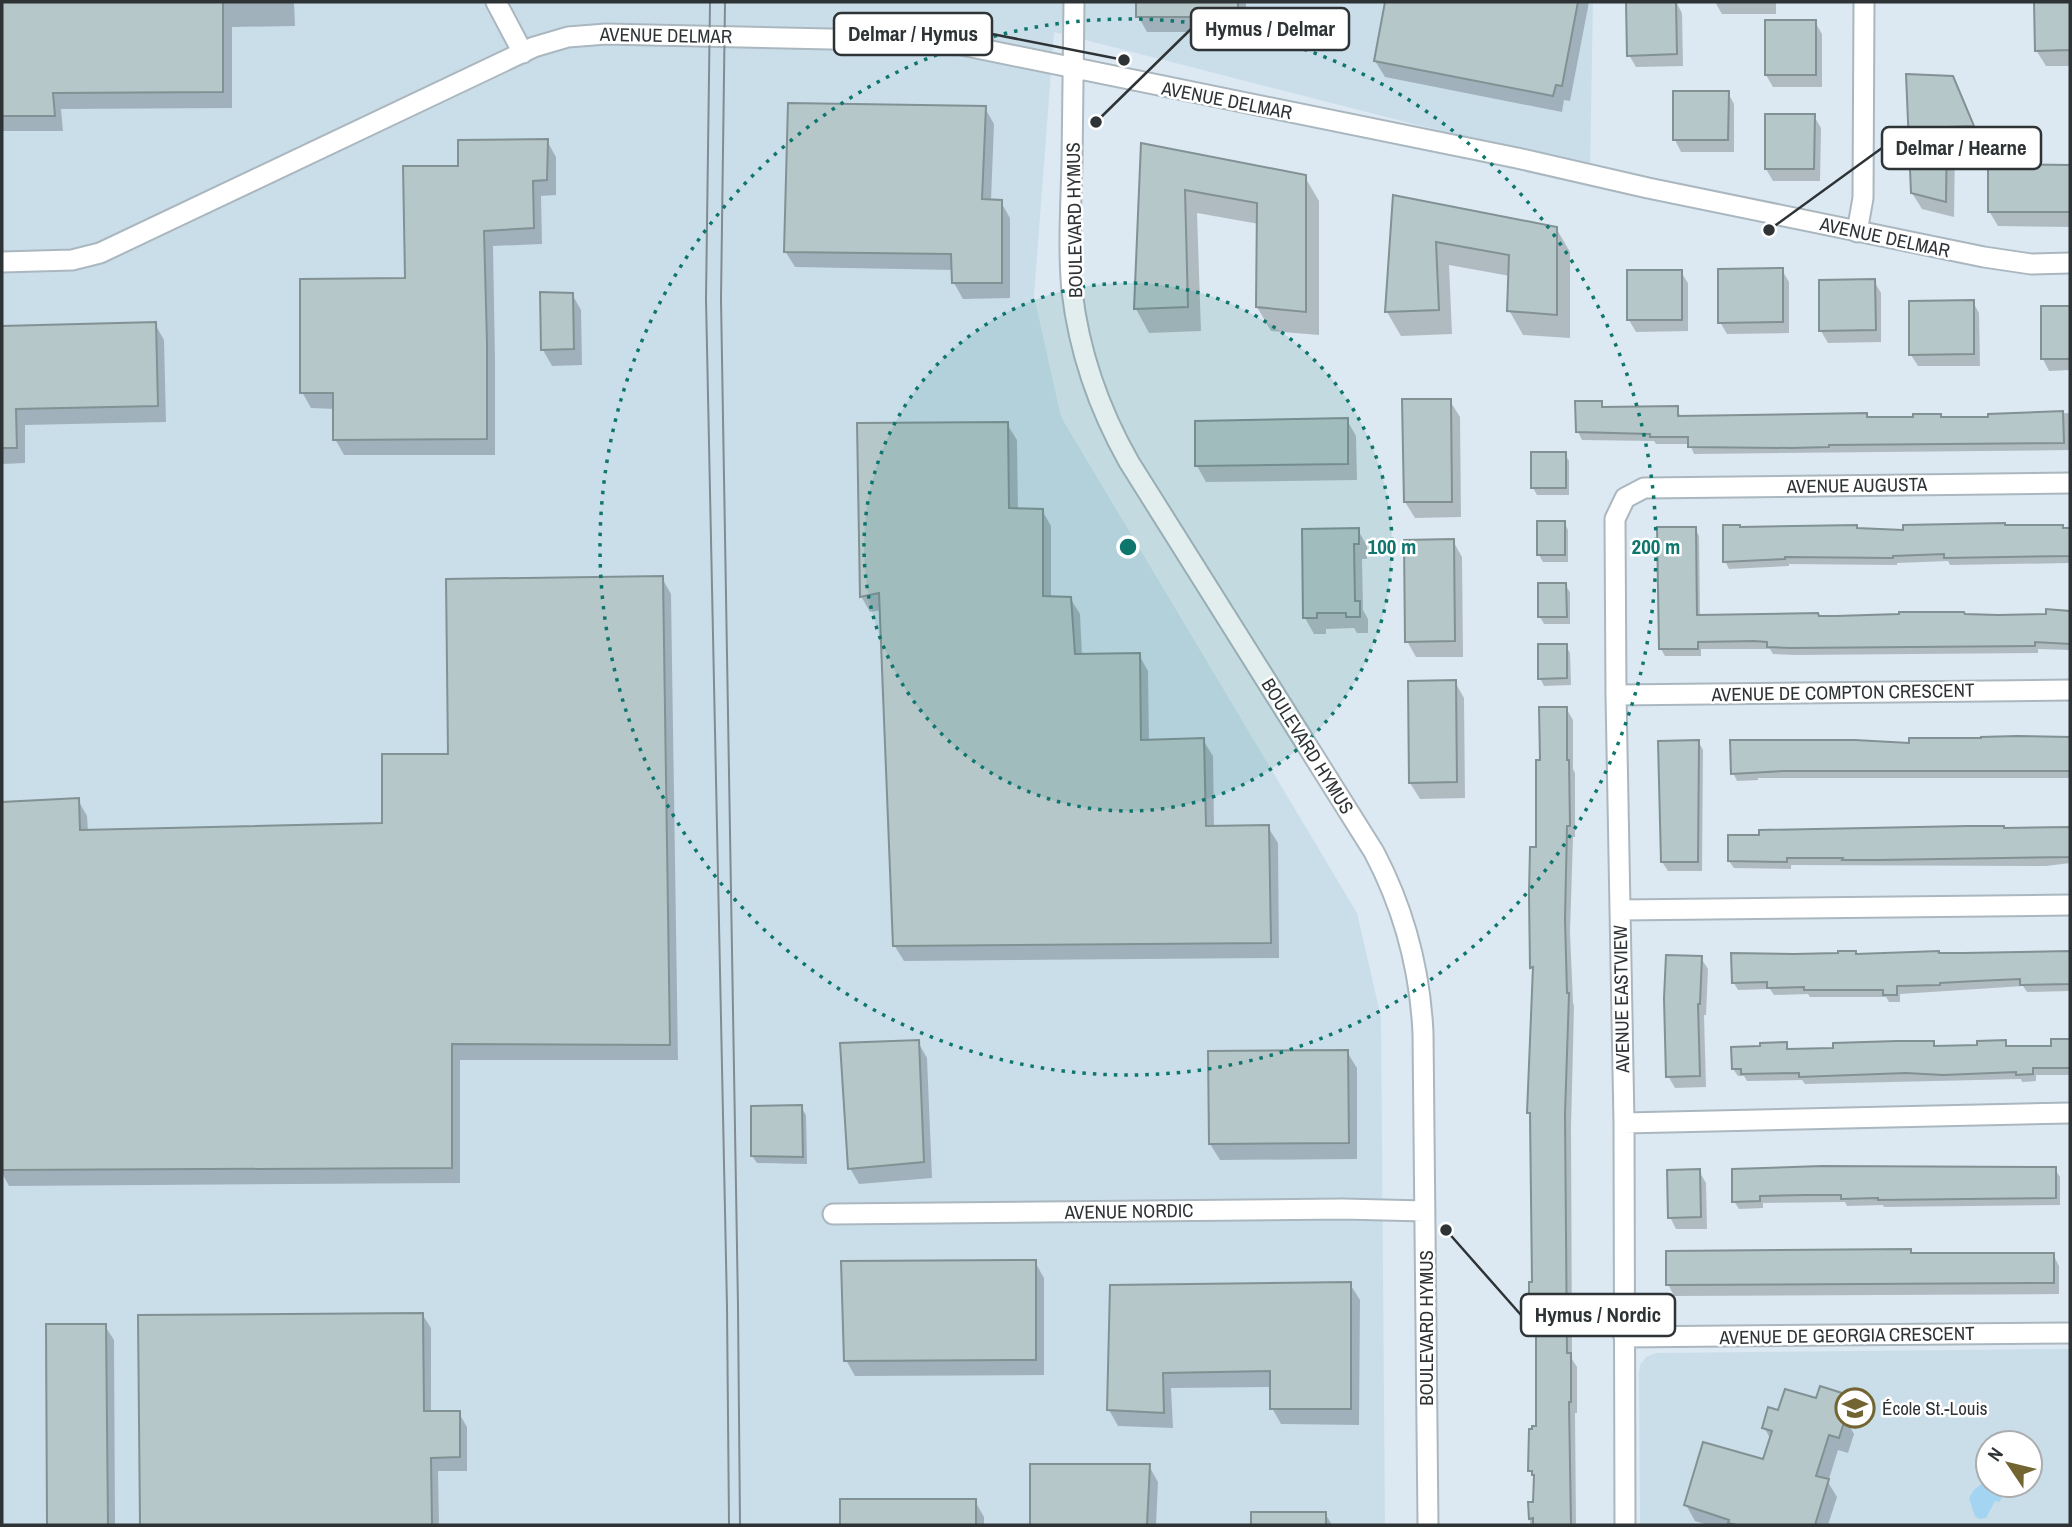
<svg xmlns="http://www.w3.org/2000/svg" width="2072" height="1527" viewBox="0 0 2072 1527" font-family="'Archivo Narrow',sans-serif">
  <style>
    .built { fill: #cadeea; fill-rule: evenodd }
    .green { fill: #a3d4f1 }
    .shadow { fill: #0003 }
    .building { fill: #b6c7c9; stroke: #829193; stroke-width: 2 }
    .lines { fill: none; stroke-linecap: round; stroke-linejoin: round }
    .minor-casing { stroke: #abb7bf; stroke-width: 23 }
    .minor { stroke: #fff; stroke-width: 19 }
    .tram { stroke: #828b90; stroke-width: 2 }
    .ring { fill: none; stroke: #0f766e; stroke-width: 3.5; stroke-dasharray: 3.5 7 }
    .labels { text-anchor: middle; stroke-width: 5; stroke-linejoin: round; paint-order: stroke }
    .street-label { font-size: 19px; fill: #2e3336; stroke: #fff }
    .poi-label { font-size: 19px; fill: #2e3336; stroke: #fff; text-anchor: start }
    .centre { fill: #0f766e; stroke: #fff; stroke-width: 3.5 }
    .ring-label { font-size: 21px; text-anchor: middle; font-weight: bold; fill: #0f766e; stroke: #fff; stroke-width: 5; stroke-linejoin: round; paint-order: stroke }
    .leader { fill: none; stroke: #2e3336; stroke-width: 2.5 }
    .callout-dot { fill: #2e3336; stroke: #fff; stroke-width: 2.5 }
    .callout { fill: #fff; stroke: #2e3336; stroke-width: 2.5 }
    .callout-label { font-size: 21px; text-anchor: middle; font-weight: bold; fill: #2e3336 }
  </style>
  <rect width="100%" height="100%" fill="#dce9f2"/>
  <!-- built -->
  <path class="built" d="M2 2H1593L1590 169 1054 32 1034 296 1061 417 1357 913 1381 1017 1385 1525H2Z
    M2070 1349V1525H1640L1639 1374 1640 1365 1646 1357 1656 1353ZM1988 1443H2030V1485H1988Z"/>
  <!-- green -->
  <path class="green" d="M1984 1482 2005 1489V1493L1999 1502 1995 1501 1986 1518 1979 1519 1975 1516 1969 1498 1974 1490Z"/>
  <!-- shadow -->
  <path class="shadow" d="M2 2H294L295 26 232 27V108L61 109 63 131H2Z
    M1138 2H1246V32H1147L1138 16Z
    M1387 2H1589L1570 101 1564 100 1562 112 1385 77 1375 61Z
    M1628 2H1676L1682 13 1683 66 1636 67 1629 55Z
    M1715 2H1776V14H1722Z
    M2036 2H2070V66H2046L2036 50Z
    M1815 22 1822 34V87H1773L1766 75Z
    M1952 77 1961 94 1981 142 1955 143 1954 217 1922 209 1912 193Z
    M1728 93 1734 104V152H1681L1675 140Z
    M985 108 994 124 991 201 1001 202 1010 218V298L963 299 954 283 953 270 795 267 785 251Z
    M1814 116 1821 128 1820 181H1773L1766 169Z
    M547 141 556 157V195L541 196 542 244 493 246 495 360V455H344L335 439V409L311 408 302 392 407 280 460 168Z
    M1143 145 1305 177 1319 201V335L1271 331 1257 307 1259 224 1197 213 1201 331 1149 333 1136 309Z
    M1990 166H2070V227L1998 226 1989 211Z
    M1394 197 1556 228 1570 252V338L1523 335 1509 310 1510 276 1449 265 1452 334 1401 336 1387 312Z
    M1782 270 1789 282V333L1727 334 1720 322Z
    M1681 272 1688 283V331L1636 332 1629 320Z
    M1874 281 1881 293V342L1828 343 1821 331Z
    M572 294 581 310 582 365 552 366 543 350Z
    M1973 302 1979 313 1980 366H1918L1911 355Z
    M2042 308H2070V370L2049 371 2043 359Z
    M155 324 164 340 166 422 25 425V463L2 464V327Z
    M1450 401 1460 417 1461 517 1415 518 1405 502Z
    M1601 403 1605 409 1677 408 1681 418 1989 419V415L2070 413V450L1694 454 1690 444H1656L1654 441 1582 440 1578 432Z
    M1347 420 1356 436 1357 480 1206 482 1197 466V422Z
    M1007 424 1017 440 1018 510H1042L1051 526V598H1070L1080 614 1082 656 1139 655 1148 671 1149 741 1203 740 1213 756 1214 828 1268 827 1278 843 1279 958 904 961 894 945 882 610 870 612 861 596Z
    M1565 454 1569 461V495H1537L1533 488Z
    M1564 522 1568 530V562H1543L1539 555Z
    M1856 526 1858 530 1905 532 2070 530V563L1950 565 1948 561 1897 563V565L1789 564V566L1729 569 1725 561 1740 529Z
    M1695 528 1699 536 1700 617 1965 616 2048 615V611L2070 612V650L2038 649V653L1795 655 1773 654 1770 649H1701V656H1665L1661 649Z
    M1358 530 1367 546V559H1362L1363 610 1368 619V633H1357L1354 628 1326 629V634H1314L1305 618Z
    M1453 541 1462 557 1463 657H1416L1407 641Z
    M662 578 671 594 678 1060H460V1183L9 1186 2 1173V804L78 800 87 816 88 831 384 824 450 756Z
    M1565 585 1570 592V624H1544L1540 617Z
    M1566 646 1570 653 1571 685 1544 686 1540 678Z
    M1455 682 1464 698 1465 798 1420 799 1410 783Z
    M1566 708 1573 720V769L1575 773V837H1573L1570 932 1573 1003 1574 1006 1571 1126 1572 1359 1577 1367V1413H1575L1576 1525H1530V1504L1535 1503 1536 1480 1530 1471 1538 1427V1342L1531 1329 1534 1283 1532 1117 1529 1113 1535 972 1532 967 1541 762Z
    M2070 738V778H1758V780L1737 781 1733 773 1911 744V740Z
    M1698 741 1703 750 1702 871H1668L1662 862Z
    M2070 828V863L2046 866 1791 865V869L1734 868 1729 861 2004 830Z
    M2047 952H2070V994L2069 991 2027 992 2023 986 1900 994V1002H1889L1886 997H1810L1808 994 1774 995 1770 989 1738 990 1734 983 1857 956Z
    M1701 958 1708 969 1706 1015H1704L1706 1087 1675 1088 1668 1076Z
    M2053 1041H2070V1075H2036V1081L2022 1082 2021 1079 1805 1084 1802 1080 1747 1081 1744 1076H1738L1733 1069 1786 1044 1790 1051 1933 1043 1935 1048 1979 1047 2005 1042 2008 1048H2053Z
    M918 1042 927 1058 932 1178 859 1184 850 1168Z
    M1347 1052 1357 1068V1159L1220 1160 1210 1144V1053Z
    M801 1107 806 1115 807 1164 757 1163 752 1156Z
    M2055 1169 2060 1177V1205L1884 1207 1883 1205 1847 1206 1845 1202 1763 1203V1208L1739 1209 1734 1201V1171Z
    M1699 1171 1706 1183 1707 1229H1676L1670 1217Z
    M2053 1254 2059 1266V1294L1674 1296 1668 1284 1912 1255Z
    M1035 1262 1044 1278V1375L855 1376 846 1360Z
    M1350 1284 1360 1300 1359 1425 1281 1424 1272 1408V1387L1171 1388 1173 1428 1118 1426 1109 1410 1112 1287Z
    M422 1314 431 1328V1413H459L467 1427V1471H438L439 1525H141L140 1317Z
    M47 1326H105L114 1340 115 1525H48Z
    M1841 1394 1850 1410 1847 1422 1854 1434 1848 1453 1838 1450 1828 1482 1837 1497 1828 1525H1708L1695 1521 1686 1505 1764 1461 1771 1440 1764 1427 1779 1412Z
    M1032 1466H1149L1158 1482 1156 1525H1032Z
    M842 1501H975L984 1517V1525H842Z
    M1325 1513 1332 1525H1253V1514Z"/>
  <!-- building -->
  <path class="building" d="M2 2H223V92L53 93 55 116H2Z
    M1136 2H1238V17H1136Z
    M1385 2H1578L1562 86 1556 85 1553 96 1374 61Z
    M1626 2H1676L1677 54 1627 56Z
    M2034 2H2070V50L2035 51Z
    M1765 20H1816V75H1765Z
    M1906 74 1953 76 1974 126 1947 127 1946 202 1911 193Z
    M1673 91H1729L1728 140H1673Z
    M788 103 986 106 982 199 1002 200V283H952L951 254 784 252Z
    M1765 114H1815L1814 169H1765Z
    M548 139 547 180 533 181 534 228 484 231 487 343V439L333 440V393H300V279L405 278 403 166H458V140Z
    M1141 143 1306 175V312L1256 307 1257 203 1185 190 1188 307 1134 309Z
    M1988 164 2070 165V212H1988Z
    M1393 195 1557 227V315L1507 311 1509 255 1436 242 1439 310 1385 312Z
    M1783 268V322L1718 323V269Z
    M1627 270H1682V320H1627Z
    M1875 279 1876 330 1819 331V280Z
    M540 292 573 293 574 349 541 350Z
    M1974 300V354L1909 355V301Z
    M2041 306H2070V359H2041Z
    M156 322 158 406 16 409 17 448H2V326Z
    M1402 399H1451L1452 502H1404Z
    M1575 401H1602V407L1678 406V416L1867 413V417H1913V414H1941V417H1988V414L2063 411 2064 443 1829 445V447L1791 448 1688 447V437H1650V434L1576 432Z
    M1348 418V464L1195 466V421Z
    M1008 422 1009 508 1043 509V596L1071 597 1075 654 1140 653 1141 740 1204 738 1206 826 1269 825 1271 943 893 946 879 593 860 597 857 423Z
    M1531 452H1566V488H1531Z
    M1537 521H1565V555H1537Z
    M2005 523V525H2063V528H2070V556L1944 558V554L1893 556V558L1785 557V559L1723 562V525H1740V527L1857 525V528L1903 530V525Z
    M1657 527H1696L1697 615 1818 613 1819 616H1836L1899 614V612H1964L1965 614 1998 615 2046 614V609L2070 611V644L2035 642V646L1790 648 1767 647V642L1754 641 1698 642V649H1659Z
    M1359 528V544H1354L1355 601H1360V617H1346V613H1317V618H1303L1302 529Z
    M1454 539 1455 641 1405 642 1404 540Z
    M663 576 670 1045 452 1044V1168L2 1170V802L79 798 80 830 382 823V754H448L446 579Z
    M1538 583H1566L1567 617H1538Z
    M1538 644H1567V678L1538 679Z
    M1456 680 1457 782 1409 783 1408 681Z
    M1539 707H1567V760H1569L1570 826H1567L1565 919 1567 993H1569L1565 1114 1567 1353H1571V1402H1569L1571 1525H1533V1518L1529 1519 1528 1502H1533L1534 1475H1532V1471H1528L1529 1429H1532V1426H1536V1330H1529V1282H1532L1530 1113H1527L1533 967 1530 968 1529 895 1530 847H1536V760H1540Z
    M2017 736 2070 737V771H1784L1731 774 1730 740H1855L1909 743V738H1981V737Z
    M1699 740 1698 862H1661L1658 741Z
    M1968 826H2004V828L2070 827V857L1879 860H1842L1843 858H1787V862L1728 861V835H1759V830Z
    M1838 951H1856V954L1939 951V953H1964L2070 951V984L2020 985V979L1976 981 1940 983V985L1897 986V995H1883V990H1804V987L1767 988V982L1732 983 1731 953 1794 954 1838 953Z
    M1666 955 1702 956 1700 1004H1698L1700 1076 1666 1077 1664 998Z
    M2051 1039H2070V1068H2033V1074L2016 1075V1072L1943 1075 1906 1073 1799 1077V1073L1741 1074V1069H1732L1731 1047 1760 1046V1043L1787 1042V1049L1833 1048V1043L1897 1041H1934V1046L1977 1045V1041L2006 1040V1046H2051Z
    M919 1040 924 1162 848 1169 840 1043Z
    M1348 1050 1349 1143 1209 1144 1208 1051Z
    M802 1105 803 1157 751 1156V1106Z
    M1822 1166 2056 1167V1198L1878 1200V1198L1841 1199V1195H1806L1760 1196V1201L1732 1202V1169Z
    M1700 1169 1701 1217 1668 1218 1667 1170Z
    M1911 1249V1253H2054V1283L1666 1285V1251Z
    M1036 1260V1360L844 1361 841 1261Z
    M1351 1282V1409H1270V1371L1163 1373 1164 1413 1107 1410 1110 1285Z
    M423 1313 424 1411H460V1457L431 1458 432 1525H140L138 1315Z
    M46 1324H106L108 1525H47Z
    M1820 1386 1842 1393 1836 1413 1846 1416 1839 1438 1829 1435 1816 1476 1829 1479 1815 1525H1737L1728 1523 1729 1520 1684 1505 1703 1442 1763 1459 1772 1431 1762 1428 1768 1407 1778 1410 1785 1389 1816 1398Z
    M1030 1464H1150L1147 1525H1030Z
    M840 1499H976V1525H840Z
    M1251 1512H1326V1525H1251Z"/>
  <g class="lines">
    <!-- minor casing -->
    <g class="minor-casing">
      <path id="minor" d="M496 2 523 53
        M1074 2C1073 55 1073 109 1072 162 1071 205 1068 248 1072 291 1079 351 1099 409 1129 462L1374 852C1404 909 1420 969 1423 1033L1428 1525
        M1857 232 1863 198 1864 2
        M2 262 72 260 100 253 534 47 568 37 606 34 921 41 952 43 1517 158 1648 188 1984 257 2031 264 2070 263
        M1616 695 2070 690
        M1620 910 2070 905
        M1624 1123 2070 1113
        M833 1214 1343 1209 1425 1211
        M1624 1337 2070 1333
        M1625 1525 1624 1123 1616 695 1615 519 1625 498 1644 488 2070 483"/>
    </g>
    <!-- minor -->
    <use href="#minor" class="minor"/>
    <!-- tram -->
    <path class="tram" d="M710 2 706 299 727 1307 729 1525
      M725 2 721 299 738 1306 740 1525"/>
  </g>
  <!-- distance rings -->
  <circle cx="1128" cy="547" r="264" fill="#0f766e" fill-opacity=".12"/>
  <g class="ring">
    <circle cx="1128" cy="547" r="264"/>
    <circle cx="1128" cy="547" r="528"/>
  </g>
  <!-- icons -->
  <defs>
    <g id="school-ring" transform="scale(2.0125)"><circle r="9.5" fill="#fff" stroke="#736532" stroke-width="1.5"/><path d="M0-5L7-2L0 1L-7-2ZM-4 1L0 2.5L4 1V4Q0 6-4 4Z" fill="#736532"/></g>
  </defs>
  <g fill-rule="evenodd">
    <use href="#school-ring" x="1855" y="1408"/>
  </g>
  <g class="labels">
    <!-- street labels -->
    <g class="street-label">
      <text transform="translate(666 35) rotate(1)" y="7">AVENUE DELMAR</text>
      <text transform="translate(1227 100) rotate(11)" y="7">AVENUE DELMAR</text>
      <text transform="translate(1074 220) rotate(-91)" y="7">BOULEVARD HYMUS</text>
      <text transform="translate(1885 237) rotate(12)" y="7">AVENUE DELMAR</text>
      <text transform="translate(1857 485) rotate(-1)" y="7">AVENUE AUGUSTA</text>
      <text transform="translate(1843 692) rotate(-1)" y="7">AVENUE DE COMPTON CRESCENT</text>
      <text transform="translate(1308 746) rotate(58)" y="7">BOULEVARD HYMUS</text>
      <text transform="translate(1621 999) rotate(-91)" y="7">AVENUE EASTVIEW</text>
      <text transform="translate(1129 1211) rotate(-1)" y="7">AVENUE NORDIC</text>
      <text transform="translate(1426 1328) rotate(-90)" y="7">BOULEVARD HYMUS</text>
      <text transform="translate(1847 1335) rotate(-1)" y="7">AVENUE DE GEORGIA CRESCENT</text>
    </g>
    <!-- poi labels -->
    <g class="poi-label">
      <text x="1882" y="1415">École St.-Louis</text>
    </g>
  </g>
  <circle cx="1128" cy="547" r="10" class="centre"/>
  <g class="ring-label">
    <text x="1392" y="554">100 m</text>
    <text x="1656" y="554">200 m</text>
  </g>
  <!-- callouts -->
  <path class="leader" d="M1096 122L1191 29M1124 60L992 34M1769 230L1882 148M1446 1230L1521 1315"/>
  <g class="callout-dot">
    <circle cx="1096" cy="122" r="7"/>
    <circle cx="1124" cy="60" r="7"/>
    <circle cx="1769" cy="230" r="7"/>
    <circle cx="1446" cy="1230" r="7"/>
  </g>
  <g class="callout">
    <rect x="1191" y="8" width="158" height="42" rx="7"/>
    <rect x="834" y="13" width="158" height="42" rx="7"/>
    <rect x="1882" y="127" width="159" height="42" rx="7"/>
    <rect x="1521" y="1294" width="154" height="42" rx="7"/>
  </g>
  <g class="callout-label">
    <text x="1270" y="36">Hymus / Delmar</text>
    <text x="913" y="41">Delmar / Hymus</text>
    <text x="1961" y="155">Delmar / Hearne</text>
    <text x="1598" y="1322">Hymus / Nordic</text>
  </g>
  <!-- border -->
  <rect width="2072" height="1527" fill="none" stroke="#2e3336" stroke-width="7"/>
  <!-- north arrow -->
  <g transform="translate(2009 1464) rotate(305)"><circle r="33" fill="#ffffff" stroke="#abadaf" stroke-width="2"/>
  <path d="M0-5L12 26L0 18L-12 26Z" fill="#736532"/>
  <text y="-10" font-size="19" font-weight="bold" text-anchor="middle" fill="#2e3336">N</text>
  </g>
</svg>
